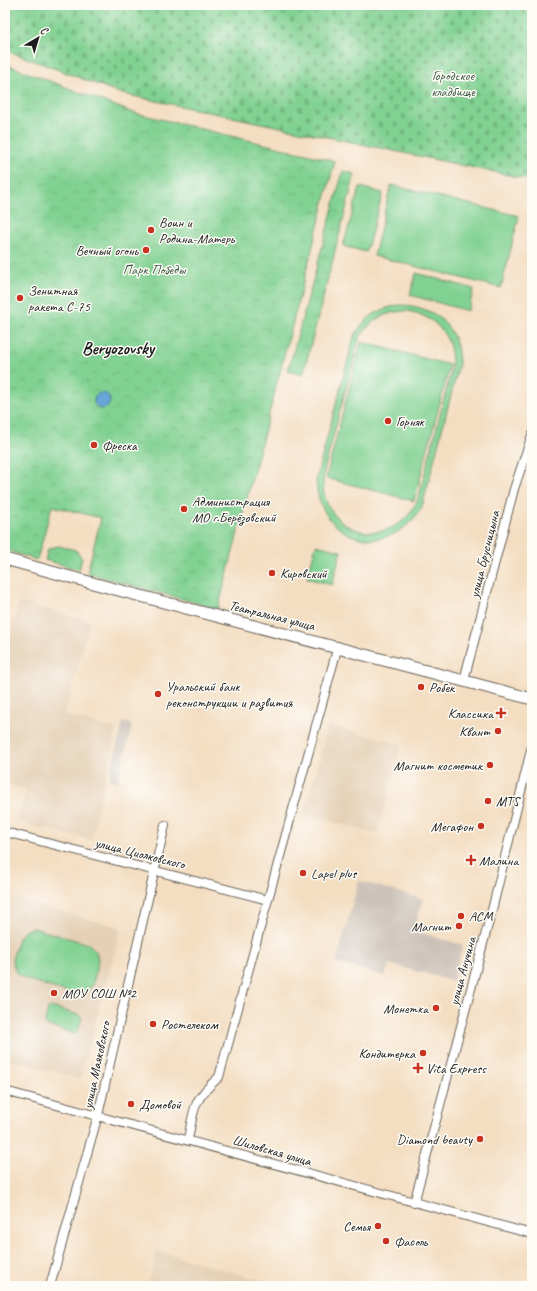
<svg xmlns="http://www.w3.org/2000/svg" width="537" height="1291" viewBox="0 0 537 1291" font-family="Caveat,sans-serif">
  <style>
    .built { fill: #e5d0b5 }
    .industrial { fill: #ccc2b9 }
    .green { fill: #81d192; stroke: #4e7657; fill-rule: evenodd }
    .cemetery { fill: url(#cemetery-stones); stroke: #4e7657 }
    .park { fill: url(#park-crowns); stroke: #4e7657 }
    .water { fill: #67a6da; stroke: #42617b }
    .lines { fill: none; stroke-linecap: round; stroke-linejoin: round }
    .street-casing { stroke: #686056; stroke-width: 10 }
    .secondary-casing { stroke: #686056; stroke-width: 13 }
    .street { stroke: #fff; stroke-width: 8 }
    .secondary { stroke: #fff; stroke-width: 11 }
    .poi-dot { fill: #c8321e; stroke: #fdfcf7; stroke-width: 1.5 }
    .labels { text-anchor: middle; stroke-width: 3; stroke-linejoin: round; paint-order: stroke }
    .park-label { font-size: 14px; fill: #3f5b45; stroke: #fdfcf7 }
    .poi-label { font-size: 14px; fill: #1c1c1c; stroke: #fdfcf7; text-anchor: start }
    .street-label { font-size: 14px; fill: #1c1c1c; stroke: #fdfcf7 }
    .district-label { font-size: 18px; font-weight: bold; fill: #1c1c1c; stroke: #fdfcf7 }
  </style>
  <defs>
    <pattern id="cemetery-stones" width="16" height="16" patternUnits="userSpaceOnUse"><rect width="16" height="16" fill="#81d192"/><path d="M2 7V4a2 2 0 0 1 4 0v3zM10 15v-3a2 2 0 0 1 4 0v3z" fill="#6fb37d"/></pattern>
    <pattern id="park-crowns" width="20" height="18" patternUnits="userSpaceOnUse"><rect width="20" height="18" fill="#81d192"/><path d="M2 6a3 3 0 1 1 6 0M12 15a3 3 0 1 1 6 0" fill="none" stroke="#6fb37d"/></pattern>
  </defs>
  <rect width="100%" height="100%" fill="#fdfcf7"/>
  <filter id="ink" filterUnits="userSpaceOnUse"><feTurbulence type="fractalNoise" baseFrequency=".025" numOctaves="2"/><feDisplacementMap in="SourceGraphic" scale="8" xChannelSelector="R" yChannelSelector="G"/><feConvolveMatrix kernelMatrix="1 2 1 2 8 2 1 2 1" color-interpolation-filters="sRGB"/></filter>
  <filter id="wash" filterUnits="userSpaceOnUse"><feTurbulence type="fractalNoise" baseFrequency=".012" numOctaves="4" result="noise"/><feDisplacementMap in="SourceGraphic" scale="16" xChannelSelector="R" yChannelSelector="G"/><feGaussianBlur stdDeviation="0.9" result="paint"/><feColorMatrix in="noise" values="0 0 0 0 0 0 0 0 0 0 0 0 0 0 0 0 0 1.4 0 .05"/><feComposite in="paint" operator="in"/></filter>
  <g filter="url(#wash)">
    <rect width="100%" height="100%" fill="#f4dec2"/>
    <!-- built -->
    <path class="built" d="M19 602 90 621 65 715 117 729 91 840 17 822 26 789 5 784V655Z
      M328 725 401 744 377 834 304 814Z
      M5 896 121 928 80 1079 5 1058Z
      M157 1251 281 1286H147Z"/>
    <!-- industrial -->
    <path class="industrial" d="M123 722 132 725 118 782 109 779Z
      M359 881 423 899 414 931 463 945 453 981 389 964 385 976 336 963Z"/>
    <!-- green -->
    <path class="green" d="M391 185 519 216 501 288 374 256Z
      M360 187 383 193 366 252 343 246Z
      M416 273 474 289 468 311 410 295Z
      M399 305C436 305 459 328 459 364L422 507C390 562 317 542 316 479L354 337C364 318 378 309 399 305ZM408 311C439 317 456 341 451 372L419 496C397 557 313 535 324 471L359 339C370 320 386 311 408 311Z
      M361 342 450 365 414 501 326 478Z
      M33 928 89 944 96 951 98 959 93 985 86 992 76 995 25 979 16 972 12 960 18 938 26 930Z
      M51 1007 79 1015 82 1018 78 1031 75 1034 46 1025 45 1021 48 1009Z"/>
    <!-- cemetery -->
    <path class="cemetery" d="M5 5H532V180L123 94 5 50Z"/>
    <!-- park -->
    <path class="park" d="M5 64 131 112 335 161 218 609 87 573 101 518 52 506 37 560 5 550Z
      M343 171 355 174 303 375 288 371Z
      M316 545 341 551 332 585 307 578Z
      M58 546 76 550 82 558 79 570 45 560 48 549Z"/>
    <!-- water -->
    <path class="water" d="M94 401a8 8 0 1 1 16 0a8 8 0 1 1-16 0Z"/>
  </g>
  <g filter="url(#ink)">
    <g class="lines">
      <!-- street casing -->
      <g class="street-casing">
        <path id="street" d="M464 680 514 489 532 435
          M5 832 268 900
          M5 1091 532 1234
          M188 1140C194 1107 193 1100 219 1077L338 646
          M414 1203 493 906 532 746
          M50 1286 98 1115 165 825"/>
      </g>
      <!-- secondary casing -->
      <g class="secondary-casing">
        <path id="secondary" d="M5 559C180 608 356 652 532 699"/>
      </g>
      <!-- street -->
      <use href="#street" class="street"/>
      <!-- secondary -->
      <use href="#secondary" class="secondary"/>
    </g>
  </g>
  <!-- markers -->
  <g class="poi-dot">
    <circle cx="151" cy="230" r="4"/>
    <circle cx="146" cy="250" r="4"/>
    <circle cx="20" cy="298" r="4"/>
    <circle cx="388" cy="421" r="4"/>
    <circle cx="94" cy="445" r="4"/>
    <circle cx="184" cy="509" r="4"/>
    <circle cx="272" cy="573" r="4"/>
    <circle cx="421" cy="687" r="4"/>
    <circle cx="158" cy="694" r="4"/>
    <path d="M499 707h4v4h4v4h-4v4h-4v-4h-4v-4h4z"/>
    <circle cx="498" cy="731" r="4"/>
    <circle cx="490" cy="765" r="4"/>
    <circle cx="488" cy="801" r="4"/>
    <circle cx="481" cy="826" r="4"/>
    <path d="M469 854h4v4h4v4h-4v4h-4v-4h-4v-4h4z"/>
    <circle cx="303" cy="873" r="4"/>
    <circle cx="461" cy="916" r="4"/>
    <circle cx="459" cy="926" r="4"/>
    <circle cx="54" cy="993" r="4"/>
    <circle cx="436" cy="1008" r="4"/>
    <circle cx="153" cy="1024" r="4"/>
    <circle cx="423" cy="1053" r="4"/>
    <path d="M416 1062h4v4h4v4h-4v4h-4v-4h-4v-4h4z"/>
    <circle cx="131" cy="1104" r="4"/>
    <circle cx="480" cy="1139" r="4"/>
    <circle cx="378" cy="1226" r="4"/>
    <circle cx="386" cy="1241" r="4"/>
  </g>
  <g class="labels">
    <!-- park labels -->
    <g class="park-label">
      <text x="453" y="80">Городское<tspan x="453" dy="16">кладбище</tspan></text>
      <text x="154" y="274">Парк Победы</text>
    </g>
    <!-- poi labels -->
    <g class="poi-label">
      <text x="159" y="227">Воин и<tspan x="159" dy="16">Родина-Матерь</tspan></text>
      <text x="138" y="255" text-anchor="end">Вечный огонь</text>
      <text x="28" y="295">Зенитная<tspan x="28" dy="16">ракета С-75</tspan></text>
      <text x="396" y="426">Горняк</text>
      <text x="102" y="450">Фреска</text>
      <text x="192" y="506">Администрация<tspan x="192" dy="16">МО г.Берёзовский</tspan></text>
      <text x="280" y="578">Кировский</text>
      <text x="166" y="691">Уральский банк<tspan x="166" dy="16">реконструкции и развития</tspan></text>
      <text x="429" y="692">Робек</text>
      <text x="493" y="718" text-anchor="end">Классика</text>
      <text x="490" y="736" text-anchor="end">Квант</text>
      <text x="482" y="770" text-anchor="end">Магнит косметик</text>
      <text x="496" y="806">MTS</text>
      <text x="473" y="831" text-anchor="end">Мегафон</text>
      <text x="479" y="865">Малина</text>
      <text x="311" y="878">Lapel plus</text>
      <text x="469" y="921">АСМ</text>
      <text x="451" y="931" text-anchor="end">Магнит</text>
      <text x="62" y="998">МОУ СОШ №2</text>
      <text x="428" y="1013" text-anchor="end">Монетка</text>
      <text x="161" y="1029">Ростелеком</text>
      <text x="415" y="1058" text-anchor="end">Кондитерка</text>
      <text x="426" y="1073">Vita Express</text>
      <text x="139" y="1109">Домовой</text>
      <text x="472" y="1144" text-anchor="end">Diamond beauty</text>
      <text x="370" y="1231" text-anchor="end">Семья</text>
      <text x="394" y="1246">Фасоль</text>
    </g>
    <!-- street labels -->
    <g class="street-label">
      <text transform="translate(484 554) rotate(-76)" y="5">улица Брусницына</text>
      <text transform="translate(272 615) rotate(14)" y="5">Театральная улица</text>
      <text transform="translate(140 853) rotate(14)" y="5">улица Циолковского</text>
      <text transform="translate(462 971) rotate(-75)" y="5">улица Анучина</text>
      <text transform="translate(96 1065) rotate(-78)" y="5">улица Маяковского</text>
      <text transform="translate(272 1150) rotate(16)" y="5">Шиловская улица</text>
    </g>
    <!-- district labels -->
    <g class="district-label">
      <text x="118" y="354">Beryozovsky</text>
    </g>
  </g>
  <!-- margin -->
  <rect width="537" height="1291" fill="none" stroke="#fdfcf7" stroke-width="20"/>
  <!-- north arrow -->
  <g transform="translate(38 38) rotate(38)" stroke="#fdfcf7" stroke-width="3" paint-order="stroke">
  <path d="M0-3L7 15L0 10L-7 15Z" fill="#1c1c1c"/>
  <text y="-6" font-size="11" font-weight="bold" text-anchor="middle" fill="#1c1c1c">С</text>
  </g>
</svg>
